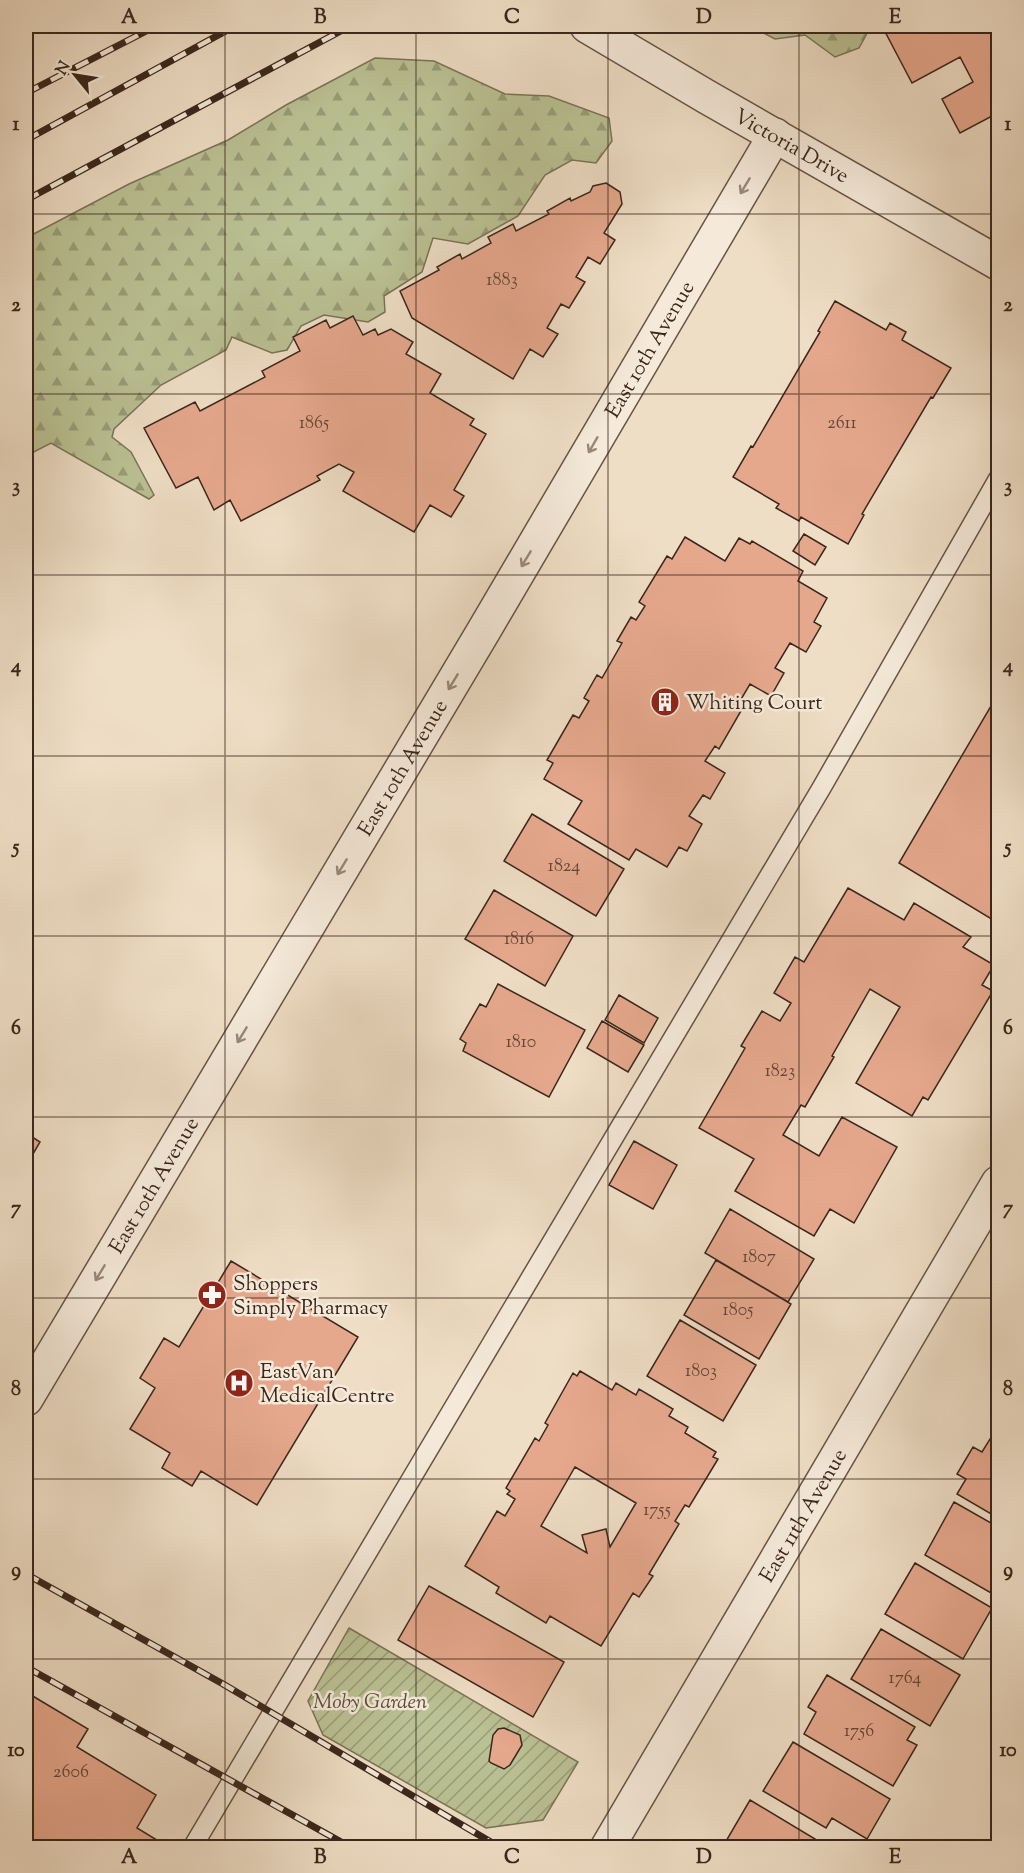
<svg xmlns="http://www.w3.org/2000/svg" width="1024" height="1873" viewBox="0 0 1024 1873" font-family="'Sorts Mill Goudy',serif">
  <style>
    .forest { fill: url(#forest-firs); stroke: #7a7458; stroke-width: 1.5 }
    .garden { fill: url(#garden-furrows); stroke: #7a7458; stroke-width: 1.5 }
    .building { fill: #e6a88d; stroke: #3a261c; stroke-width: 1.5; fill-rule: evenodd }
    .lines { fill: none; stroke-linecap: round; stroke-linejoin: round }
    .service-casing { stroke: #675446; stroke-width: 21 }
    .minor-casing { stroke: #675446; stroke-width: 36 }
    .tertiary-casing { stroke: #675446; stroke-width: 36 }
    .service { stroke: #f5eada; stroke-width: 18 }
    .minor { stroke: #f5eada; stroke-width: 33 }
    .tertiary { stroke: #f5eada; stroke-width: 33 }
    .rail-casing { stroke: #3a261c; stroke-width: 7 }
    .rail { stroke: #f5eada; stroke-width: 4.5; stroke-dasharray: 14; stroke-linecap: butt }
    .oneway { stroke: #98887b }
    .grid { fill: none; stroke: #3a261c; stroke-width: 1.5; stroke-opacity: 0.55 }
    .labels { text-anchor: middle; stroke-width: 5; stroke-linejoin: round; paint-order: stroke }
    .number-label { font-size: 18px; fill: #654638 }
    .street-label { font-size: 21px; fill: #3a261c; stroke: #f5eada }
    .poi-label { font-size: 21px; fill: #3a261c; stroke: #f5eada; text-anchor: start }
    .park-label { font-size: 21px; font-style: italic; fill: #5a4d3a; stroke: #f5eada }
    .neatline { fill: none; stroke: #3a261c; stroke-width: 2 }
    .grid-label { font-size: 20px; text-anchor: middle; font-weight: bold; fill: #3a261c }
  </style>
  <defs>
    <pattern id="forest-firs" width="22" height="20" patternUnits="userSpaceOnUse" patternTransform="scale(1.5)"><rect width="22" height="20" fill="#bac194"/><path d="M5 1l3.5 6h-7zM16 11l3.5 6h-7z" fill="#989d78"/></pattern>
    <pattern id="garden-furrows" width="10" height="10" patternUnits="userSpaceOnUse" patternTransform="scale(1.5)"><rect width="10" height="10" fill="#bac194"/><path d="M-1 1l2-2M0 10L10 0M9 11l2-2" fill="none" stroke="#989d78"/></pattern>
  </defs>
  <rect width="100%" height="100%" fill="#efdec6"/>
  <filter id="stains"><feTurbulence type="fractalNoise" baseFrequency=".00333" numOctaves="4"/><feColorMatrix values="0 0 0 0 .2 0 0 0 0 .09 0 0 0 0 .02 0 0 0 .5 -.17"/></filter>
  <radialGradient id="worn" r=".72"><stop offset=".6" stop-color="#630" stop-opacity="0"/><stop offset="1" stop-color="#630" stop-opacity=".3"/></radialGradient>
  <!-- forest -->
  <path class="forest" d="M750 26H871L859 48 835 57 805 35 775 39Z
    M375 58 434 61 505 94 549 96 609 118 612 141 596 163 572 160 545 175 518 216 468 244 433 238 422 272 384 296 385 312 368 322 324 315 301 326 287 350 272 353 232 337 226 350 161 385 114 429 112 437 131 452 154 495 149 499 51 443 26 456V238L129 184 228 140 286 105Z"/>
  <!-- garden -->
  <path class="garden" d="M349 1628 578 1762 543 1820 486 1828 323 1735 308 1701Z"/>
  <!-- building -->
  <path class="building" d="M882 26H998V127L992 116 960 133 942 99 973 82 960 57 912 83Z
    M606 183 620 192 622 204 604 233 615 240 600 264 588 257 576 277 585 282 569 308 561 304 547 328 558 334 543 357 530 349 513 379 412 318 400 291 439 270 437 267 460 254 462 259 491 243 488 237 513 224 516 231 549 214 547 211 570 198 571 201 590 192 593 186Z
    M835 301 886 330 890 323 906 332 902 340 951 368 933 398 931 397 862 514 864 515 848 544 801 517 799 521 776 508 779 504 733 477 751 446 753 447 820 332 818 331Z
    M353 316 363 335 375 329 378 335 391 329 413 342 406 354 441 374 430 393 474 419 470 425 486 434 454 490 464 496 451 517 430 505 414 532 343 491 354 472 339 464 317 476 320 480 241 521 230 500 214 510 198 477 176 488 144 428 195 402 200 411 265 377 262 371 300 351 293 337 326 320 330 328Z
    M804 534 826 547 815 565 793 551Z
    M685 537 725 561 739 538 750 544 752 541 803 571 798 581 827 598 814 622 821 626 806 652 790 643 775 668 784 673 771 696 750 684 740 701 745 704 719 749 715 746 705 761 725 773 710 799 703 795 689 816 702 824 687 851 679 847 667 867 636 849 629 860 568 824 582 801 544 779 553 763 547 760 573 715 579 718 589 701 584 698 597 675 602 678 622 643 617 641 631 617 636 620 645 606 639 602 667 556 672 559Z
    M998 694V923L899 863Z
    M532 814 624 869 596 916 504 861Z
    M848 888 904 920 914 903 971 937 963 947 994 965 982 985 993 991 928 1100 923 1097 912 1116 856 1083 900 1007 870 989 832 1056 834 1057 805 1107 801 1105 783 1135 819 1156 842 1117 897 1147 854 1223 830 1209 814 1236 735 1191 754 1159 699 1128 745 1048 741 1046 762 1011 780 1021 791 1003 774 993 795 957 804 962Z
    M494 890 573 936 545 986 465 939Z
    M498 984 585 1030 549 1097 463 1051 466 1043 460 1039 480 1004 486 1007Z
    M619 995 658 1018 644 1043 605 1020Z
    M602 1021 644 1045 628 1072 587 1048Z
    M26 1133 40 1142 26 1166Z
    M634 1141 677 1165 653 1209 609 1185Z
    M730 1209 814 1259 788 1302 705 1253Z
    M716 1260 791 1304 759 1359 684 1315Z
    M231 1261 358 1337 257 1505 201 1471 192 1486 162 1468 170 1453 130 1429 155 1388 140 1378 164 1338 179 1347Z
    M680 1320 756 1365 723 1421 647 1376Z
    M580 1371 612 1390 616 1383 636 1395 639 1389 673 1409 669 1416 688 1427 685 1433 716 1452 713 1457 718 1459 689 1507 685 1505 675 1521 679 1524 649 1574 653 1576 639 1597 633 1593 601 1646 550 1616 546 1623 496 1593 499 1587 465 1566 497 1511 505 1516 515 1499 507 1494 510 1491 506 1488 535 1438 539 1441 548 1425 545 1423 573 1373 577 1376ZM575 1467 636 1503 610 1547 606 1529 582 1535 587 1553 541 1526Z
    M990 1439 998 1444V1518L957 1494 966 1479 957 1474 973 1447 982 1452Z
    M954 1502 998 1527V1597L925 1555Z
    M915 1563 992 1608 963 1659 885 1614Z
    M429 1586 564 1662 533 1717 398 1640Z
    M881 1629 960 1675 930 1726 851 1679Z
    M827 1675 915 1727 907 1740 917 1745 893 1786 804 1734 816 1712 808 1707Z
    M26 1692 88 1729 77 1747 156 1795 137 1828 170 1848H26Z
    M998 1724V1742L991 1737Z
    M504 1728 520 1735 522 1745 510 1765 504 1769 491 1763 489 1761 493 1735 498 1729Z
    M793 1742 890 1799 867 1839 832 1818 826 1828 763 1791Z
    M750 1800 830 1848H722Z"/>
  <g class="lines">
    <!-- service casing -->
    <g class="service-casing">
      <path id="service" d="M192 1848 822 787 998 479"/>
    </g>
    <!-- minor casing -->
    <g class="minor-casing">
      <g id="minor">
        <path id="s1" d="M26 1399 483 632 775 135"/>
        <path id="s2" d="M607 1848 998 1183"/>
      </g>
    </g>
    <!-- tertiary casing -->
    <g class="tertiary-casing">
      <g id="tertiary">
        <path id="s3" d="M587 26 707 97 998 263"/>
      </g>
    </g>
    <!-- service -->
    <use href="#service" class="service"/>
    <!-- minor -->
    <use href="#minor" class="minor"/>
    <!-- tertiary -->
    <use href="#tertiary" class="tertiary"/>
    <!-- rail casing -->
    <g class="rail-casing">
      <path id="rail" d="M26 93 156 26
        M26 140 235 26
        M26 200 350 26
        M26 1574 223 1684 501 1848
        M26 1667 352 1848"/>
    </g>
    <!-- rail -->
    <use href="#rail" class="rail"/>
  </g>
  <!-- one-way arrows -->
  <defs><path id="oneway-shaft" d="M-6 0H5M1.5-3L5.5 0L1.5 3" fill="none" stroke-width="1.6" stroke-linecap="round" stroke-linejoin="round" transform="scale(1.5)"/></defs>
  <g class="oneway">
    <use href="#oneway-shaft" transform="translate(745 186) rotate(121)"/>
    <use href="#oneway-shaft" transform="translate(593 445) rotate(120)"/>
    <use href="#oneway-shaft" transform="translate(526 559) rotate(121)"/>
    <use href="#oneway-shaft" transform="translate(453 682) rotate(121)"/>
    <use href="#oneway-shaft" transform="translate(342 867) rotate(121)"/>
    <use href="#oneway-shaft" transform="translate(242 1035) rotate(121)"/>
    <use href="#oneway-shaft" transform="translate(100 1273) rotate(121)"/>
  </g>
  <!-- grid -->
  <path class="grid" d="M225 26V1848M416 26V1848M608 26V1848M799 26V1848M26 214H998M26 394H998M26 575H998M26 756H998M26 936H998M26 1117H998M26 1298H998M26 1479H998M26 1659H998"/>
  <!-- icons -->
  <defs>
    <g id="building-disc" transform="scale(1.5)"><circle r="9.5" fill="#8f2418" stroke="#f5eada"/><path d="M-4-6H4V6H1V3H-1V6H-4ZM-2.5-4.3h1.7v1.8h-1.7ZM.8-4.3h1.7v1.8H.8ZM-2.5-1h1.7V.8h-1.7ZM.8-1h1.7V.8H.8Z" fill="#fff"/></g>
    <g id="pharmacy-disc" transform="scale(1.5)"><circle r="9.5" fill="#8f2418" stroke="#f5eada"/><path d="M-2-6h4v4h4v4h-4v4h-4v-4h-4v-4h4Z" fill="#fff"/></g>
    <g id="hospital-disc" transform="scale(1.5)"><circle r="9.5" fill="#8f2418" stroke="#f5eada"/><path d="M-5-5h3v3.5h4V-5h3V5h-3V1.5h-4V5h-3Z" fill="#fff"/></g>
  </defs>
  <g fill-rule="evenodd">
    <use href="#building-disc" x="665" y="702"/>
    <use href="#pharmacy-disc" x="212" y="1295"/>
    <use href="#hospital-disc" x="239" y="1383"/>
  </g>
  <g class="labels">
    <!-- number labels -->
    <g class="number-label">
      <text x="502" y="285">1883</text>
      <text x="314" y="428">1865</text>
      <text x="842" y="428">2611</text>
      <text x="564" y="871">1824</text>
      <text x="519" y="944">1816</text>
      <text x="521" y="1047">1810</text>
      <text x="780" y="1076">1823</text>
      <text x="759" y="1262">1807</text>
      <text x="738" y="1315">1805</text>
      <text x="701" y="1376">1803</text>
      <text x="657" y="1515">1755</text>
      <text x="905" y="1683">1764</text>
      <text x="859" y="1736">1756</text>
      <text x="71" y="1777">2606</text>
    </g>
    <!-- street labels -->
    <g class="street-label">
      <text dy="7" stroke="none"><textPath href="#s3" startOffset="237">Victoria Drive</textPath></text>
      <text dy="7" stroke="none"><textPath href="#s1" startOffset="1221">East 10th Avenue</textPath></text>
      <text dy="7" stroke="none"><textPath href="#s1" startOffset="735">East 10th Avenue</textPath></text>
      <text dy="7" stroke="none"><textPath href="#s1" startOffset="249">East 10th Avenue</textPath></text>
      <text dy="7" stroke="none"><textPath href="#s2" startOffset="386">East 11th Avenue</textPath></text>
    </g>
    <!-- poi labels -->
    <g class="poi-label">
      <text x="686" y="709">Whiting Court</text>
      <text x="233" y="1290">Shoppers<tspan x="233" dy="24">Simply Pharmacy</tspan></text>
      <text x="260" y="1378">EastVan<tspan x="260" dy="24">MedicalCentre</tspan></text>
    </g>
    <!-- park labels -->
    <g class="park-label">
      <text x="370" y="1708">Moby Garden</text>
    </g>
  </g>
  <!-- margin -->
  <rect width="1024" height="1873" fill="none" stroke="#efdec6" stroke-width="66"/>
  <!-- north arrow -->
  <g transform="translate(75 75) rotate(300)" stroke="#f5eada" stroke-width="4.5" paint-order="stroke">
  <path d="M0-4.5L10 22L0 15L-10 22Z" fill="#3a261c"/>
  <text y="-9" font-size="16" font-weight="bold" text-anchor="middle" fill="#3a261c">N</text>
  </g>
  <rect x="33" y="33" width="958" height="1807" class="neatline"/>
  <g class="grid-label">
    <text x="129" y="23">A</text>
    <text x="320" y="23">B</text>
    <text x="512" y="23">C</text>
    <text x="704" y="23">D</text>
    <text x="895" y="23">E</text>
    <text x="16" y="130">1</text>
    <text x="1008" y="130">1</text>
    <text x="16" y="311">2</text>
    <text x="1008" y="311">2</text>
    <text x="16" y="492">3</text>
    <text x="1008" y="492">3</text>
    <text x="16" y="672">4</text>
    <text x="1008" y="672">4</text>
    <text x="16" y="853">5</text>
    <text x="1008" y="853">5</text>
    <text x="16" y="1034">6</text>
    <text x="1008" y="1034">6</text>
    <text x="16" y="1214">7</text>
    <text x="1008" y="1214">7</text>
    <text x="16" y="1395">8</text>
    <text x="1008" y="1395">8</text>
    <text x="16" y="1576">9</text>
    <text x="1008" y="1576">9</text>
    <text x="16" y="1756">10</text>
    <text x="1008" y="1756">10</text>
    <text x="129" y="1863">A</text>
    <text x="320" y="1863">B</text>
    <text x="512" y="1863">C</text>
    <text x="704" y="1863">D</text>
    <text x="895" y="1863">E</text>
  </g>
  <rect width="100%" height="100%" filter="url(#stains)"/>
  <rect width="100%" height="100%" fill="url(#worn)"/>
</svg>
